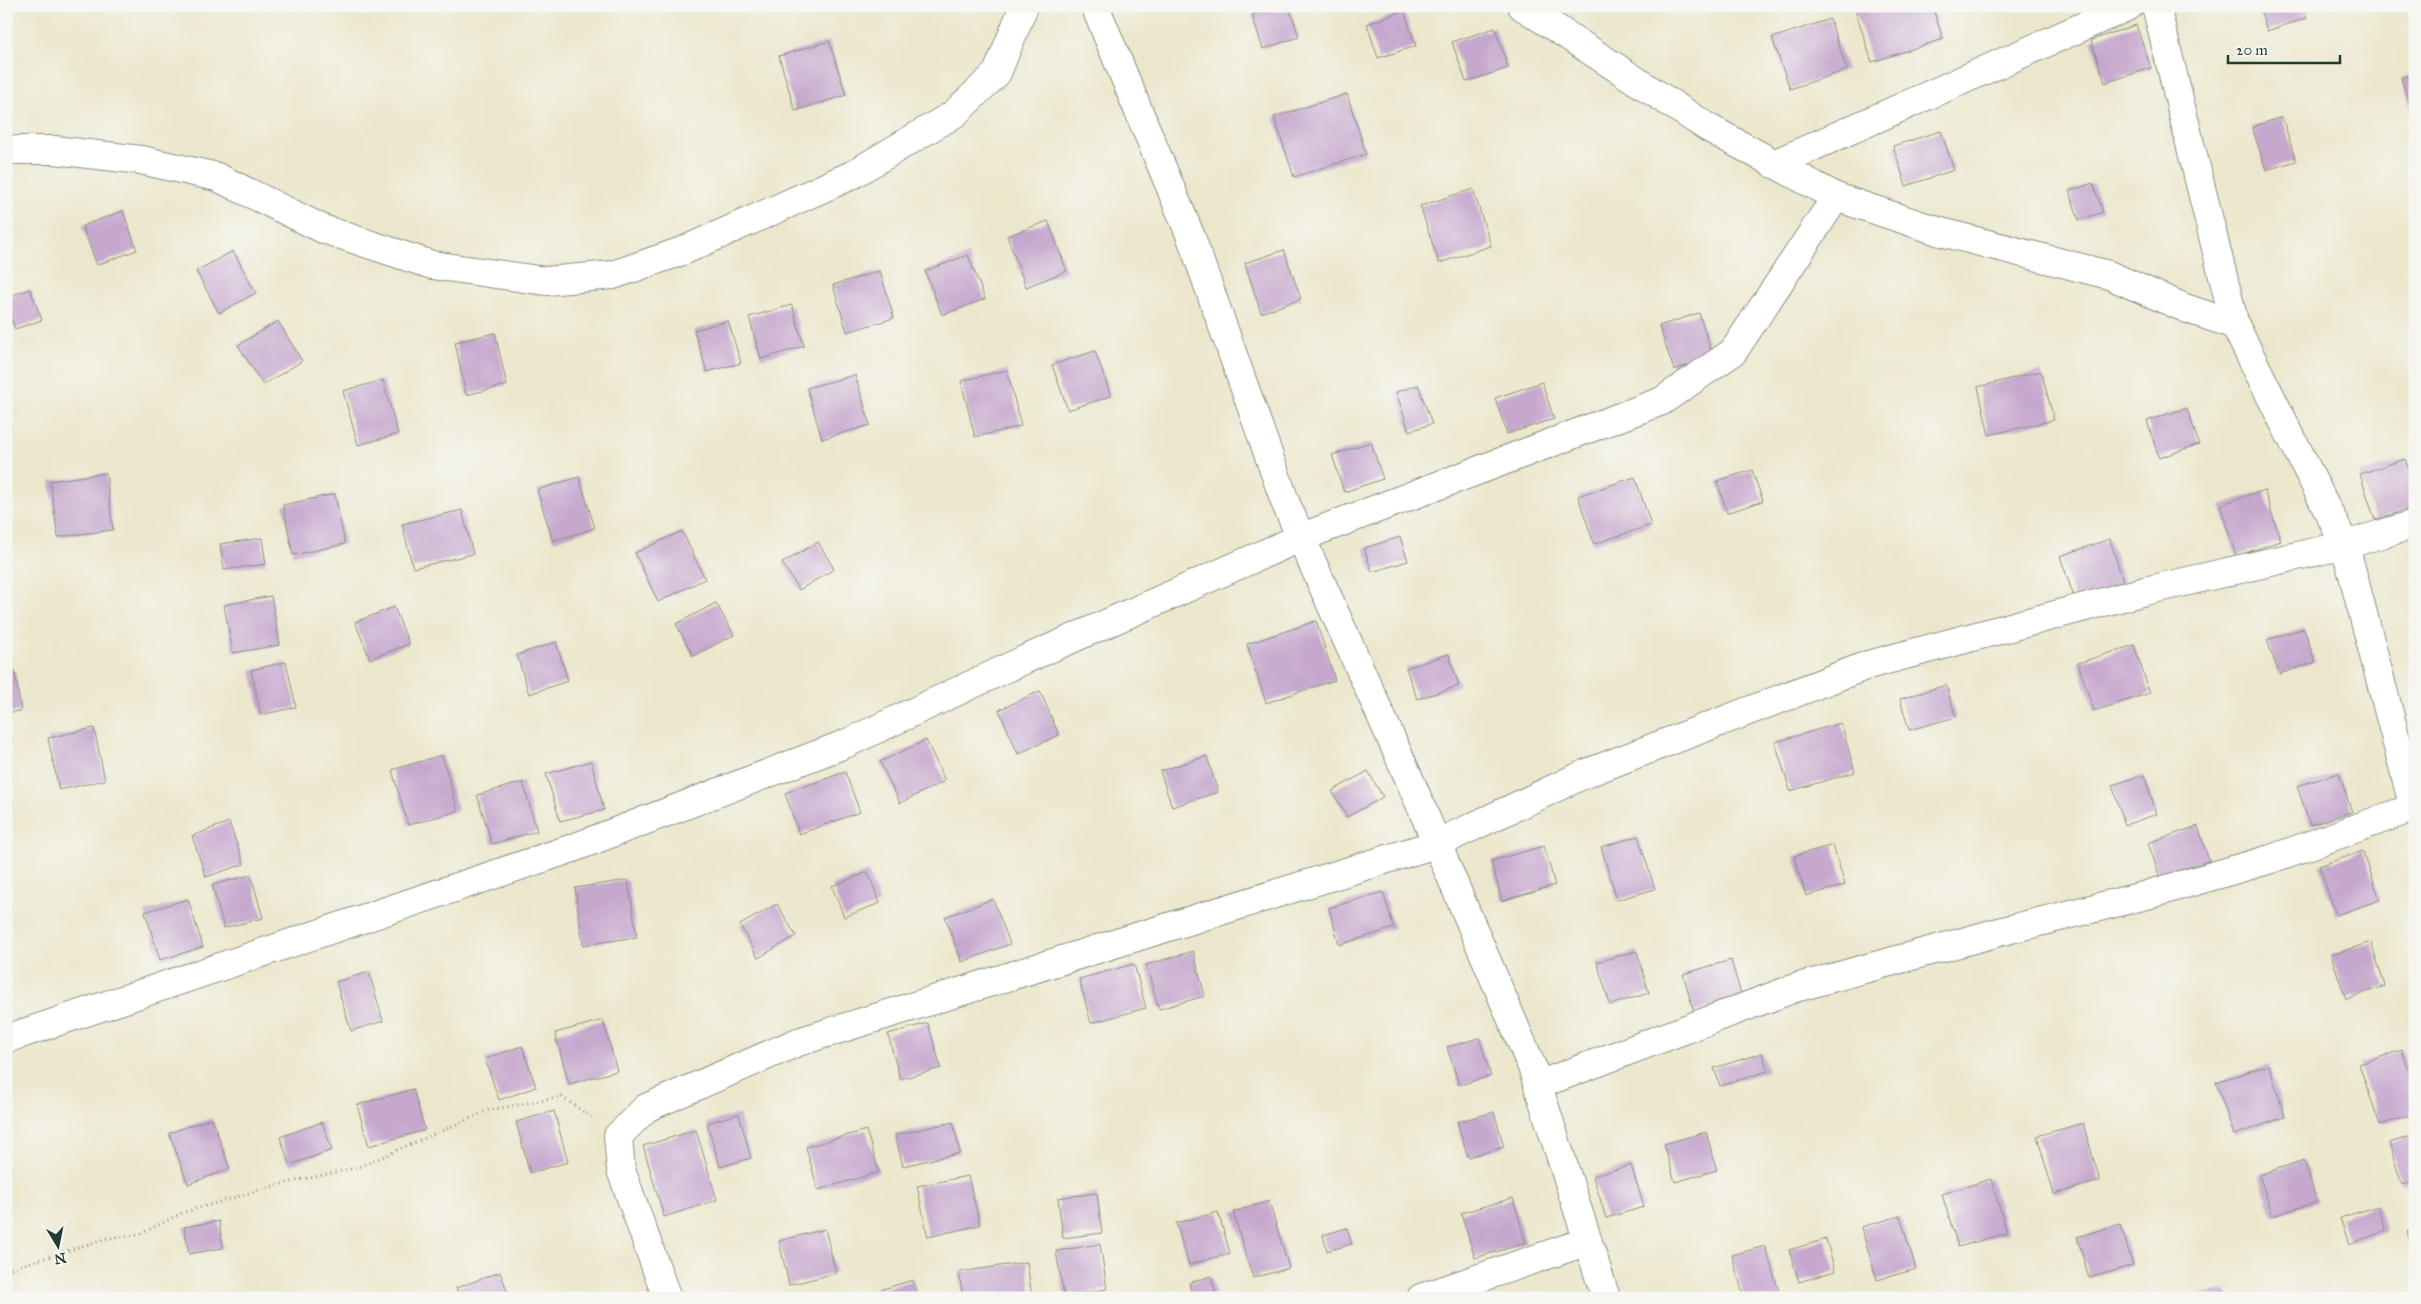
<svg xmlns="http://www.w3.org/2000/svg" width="2421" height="1304" viewBox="0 0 2421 1304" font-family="'IM FELL Great Primer',serif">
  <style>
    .building { fill: #c6a7ce }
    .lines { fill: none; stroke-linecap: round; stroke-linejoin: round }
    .minor-casing { stroke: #869280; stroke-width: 30 }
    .path { stroke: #869280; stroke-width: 3; stroke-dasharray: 1 4; stroke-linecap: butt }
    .minor { stroke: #fff; stroke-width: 28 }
  </style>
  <rect width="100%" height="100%" fill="#f6f6f2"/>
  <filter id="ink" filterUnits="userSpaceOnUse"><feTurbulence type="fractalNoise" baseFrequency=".02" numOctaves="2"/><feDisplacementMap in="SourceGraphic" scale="10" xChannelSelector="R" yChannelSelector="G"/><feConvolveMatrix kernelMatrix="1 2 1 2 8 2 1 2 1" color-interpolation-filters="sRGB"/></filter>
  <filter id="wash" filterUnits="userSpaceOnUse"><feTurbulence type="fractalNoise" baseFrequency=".0096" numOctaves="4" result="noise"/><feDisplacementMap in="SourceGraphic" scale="20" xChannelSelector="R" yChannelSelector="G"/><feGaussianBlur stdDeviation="1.12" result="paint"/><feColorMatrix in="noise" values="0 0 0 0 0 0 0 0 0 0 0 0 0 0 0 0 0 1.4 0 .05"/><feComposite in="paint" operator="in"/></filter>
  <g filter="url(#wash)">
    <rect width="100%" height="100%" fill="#ece7cc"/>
    <g id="blocks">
      <!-- building -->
      <path class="building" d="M1279 6H1289L1299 37 1263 49 1252 15Z
        M1854 6H1932L1943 39 1872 62Z
        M2259 6H2303L2307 18 2267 31Z
        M1404 11 1416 46 1378 58 1367 24Z
        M1830 19 1847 70 1790 89 1772 38Z
        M2136 25 2151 68 2105 83 2091 40Z
        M1495 28 1508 68 1466 82 1452 42Z
        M829 41 846 95 795 111 779 56Z
        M2415 73V118H2414L2401 78Z
        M1347 94 1366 154 1294 177 1274 117Z
        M2282 117 2296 161 2266 170 2252 127Z
        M1941 131 1954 170 1906 186 1893 146Z
        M2093 183 2103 212 2079 220 2069 191Z
        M1473 189 1491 246 1439 263 1420 206Z
        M123 211 137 250 97 265 82 226Z
        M1048 221 1067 271 1026 287 1007 236Z
        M1284 250 1301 299 1261 313 1245 263Z
        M233 251 256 293 219 313 196 271Z
        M968 255 985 299 942 315 925 271Z
        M880 271 894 318 847 332 833 285Z
        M30 289 42 320 15 329 6 305V297Z
        M792 305 804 346 761 359 749 317Z
        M1699 313 1713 357 1674 370 1659 326Z
        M278 321 302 361 263 385 238 345Z
        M728 321 741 363 707 372 694 330Z
        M495 333 507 385 466 395 455 342Z
        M1095 351 1111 396 1068 410 1052 365Z
        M1007 370 1021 426 975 437 961 381Z
        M2041 371 2054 420 1989 435 1978 387Z
        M855 375 870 425 822 439 807 388Z
        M383 380 398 434 358 445 343 391Z
        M1542 382 1554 419 1507 434 1495 398Z
        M1418 385 1432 424 1409 431 1396 392Z
        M2187 408 2199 444 2159 458 2147 421Z
        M1371 442 1383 479 1344 492 1332 455Z
        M2405 459 2415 488V507L2375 520 2360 474Z
        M1752 470 1763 501 1727 513 1717 481Z
        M106 473 113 530 58 537 50 481Z
        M579 477 595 528 553 541 537 490Z
        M1635 477 1651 525 1594 544 1578 496Z
        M2264 490 2281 541 2236 556 2220 505Z
        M335 494 345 544 293 555 283 505Z
        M462 510 473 554 413 568 402 524Z
        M682 531 705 579 658 602 635 553Z
        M1400 537 1408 561 1372 572 1364 548Z
        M262 538 266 564 224 570 220 544Z
        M2110 539 2124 584 2075 600 2060 556Z
        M818 542 834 569 799 590 782 563Z
        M271 596 280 645 233 653 224 605Z
        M716 603 734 635 693 656 676 624Z
        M394 607 409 644 370 659 355 622Z
        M1316 621 1335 680 1266 703 1247 644Z
        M2304 628 2315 662 2279 674 2267 640Z
        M556 642 568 681 529 694 517 655Z
        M2134 645 2150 693 2094 711 2078 663Z
        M1449 654 1459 686 1417 699 1406 668Z
        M286 662 296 707 261 715 251 670Z
        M15 671 21 711 6 713V673Z
        M1946 685 1956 717 1909 730 1900 699Z
        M1040 691 1059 735 1018 754 999 710Z
        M1841 723 1855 772 1790 791 1775 742Z
        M94 728 105 780 59 790 48 738Z
        M926 740 945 781 900 803 880 762Z
        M442 755 458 811 408 825 392 770Z
        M1207 756 1218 792 1172 807 1160 771Z
        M591 761 604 810 560 821 546 774Z
        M1368 771 1383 797 1347 817 1332 791Z
        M845 772 860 812 799 834 785 793Z
        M2339 773 2352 812 2310 825 2297 786Z
        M2144 775 2157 814 2125 825 2112 785Z
        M523 782 537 831 492 844 477 795Z
        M229 822 244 864 206 877 192 836Z
        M2198 826 2209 861 2160 877 2148 843Z
        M1638 836 1655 889 1617 900 1601 847Z
        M1833 845 1845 885 1806 896 1794 856Z
        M1544 846 1555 885 1502 901 1491 861Z
        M2363 851 2380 900 2336 915 2319 866Z
        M868 872 880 903 844 917 832 886Z
        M251 875 263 918 224 928 212 885Z
        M628 880 637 937 583 945 575 888Z
        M1383 892 1394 928 1339 945 1329 908Z
        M188 899 203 947 160 960 145 912Z
        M993 899 1010 944 962 962 945 917Z
        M777 904 796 936 758 958 740 925Z
        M2371 942 2385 986 2346 999 2331 955Z
        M1193 951 1205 996 1159 1009 1146 965Z
        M1637 951 1649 993 1610 1005 1597 962Z
        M1731 960 1742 998 1694 1012 1683 974Z
        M1134 964 1146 1008 1091 1023 1079 979Z
        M369 972 383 1021 351 1031 336 982Z
        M603 1020 617 1071 569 1084 555 1033Z
        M928 1023 941 1068 900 1079 888 1034Z
        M1479 1038 1491 1076 1459 1085 1447 1047Z
        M522 1046 536 1087 499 1100 485 1059Z
        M2402 1050 2415 1089V1114L2380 1125 2359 1064Z
        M1762 1053 1768 1071 1720 1086 1714 1068Z
        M2269 1065 2285 1117 2234 1135 2216 1082Z
        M413 1089 425 1130 369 1146 357 1105Z
        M554 1111 568 1162 530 1173 516 1122Z
        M1494 1112 1504 1147 1468 1157 1457 1122Z
        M739 1114 751 1158 720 1167 707 1123Z
        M212 1118 230 1169 188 1184 169 1133Z
        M322 1122 332 1150 290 1165 280 1137Z
        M953 1122 960 1153 903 1166 895 1135Z
        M2083 1123 2100 1181 2054 1194 2037 1136Z
        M696 1130 717 1200 664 1217 643 1146Z
        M866 1130 879 1172 818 1190 806 1147Z
        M1706 1132 1717 1170 1675 1182 1664 1144Z
        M2415 1135V1181L2402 1185 2389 1143Z
        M2304 1160 2317 1202 2273 1216 2259 1175Z
        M1631 1165 1644 1207 1606 1218 1593 1176Z
        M968 1176 980 1225 928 1237 917 1186Z
        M1991 1179 2007 1233 1958 1247 1942 1194Z
        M1097 1193 1102 1233 1063 1238 1058 1198Z
        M1513 1198 1526 1243 1475 1258 1461 1213Z
        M1269 1201 1289 1268 1253 1278 1233 1212Z
        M2378 1206 2386 1231 2349 1244 2340 1218Z
        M1218 1212 1230 1253 1189 1265 1176 1223Z
        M1900 1216 1916 1269 1877 1280 1861 1227Z
        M219 1221 223 1248 189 1254 184 1227Z
        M2120 1224 2133 1265 2089 1278 2077 1237Z
        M1347 1228 1352 1244 1327 1251 1323 1235Z
        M825 1229 836 1273 789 1285 779 1241Z
        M2415 1230V1254H2414L2407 1232Z
        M1826 1239 1835 1271 1799 1282 1789 1250Z
        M1100 1244 1107 1289 1064 1296 1056 1251Z
        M1765 1246 1781 1298H1744L1732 1255Z
        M1027 1262 1032 1298H963L959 1272Z
        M500 1272 510 1298H460L456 1288Z
        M1211 1276 1216 1294 1193 1298 1189 1283Z
        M913 1280 918 1298H872L870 1293Z
        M2225 1290 2227 1298H2199V1297Z"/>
    </g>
  </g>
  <g filter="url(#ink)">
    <use href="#blocks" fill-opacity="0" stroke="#869280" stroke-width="1"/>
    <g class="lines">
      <!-- minor casing -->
      <g class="minor-casing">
        <path id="minor" d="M1095 6 1191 237 1286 504 1408 776 1532 1067 1606 1298
          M1522 6 1707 127 1836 197 1941 232 2109 275 2185 308 2235 325
          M2156 6 2235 325 2345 545 2415 812
          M6 150H54L141 160 217 177 323 229 432 265 546 281 613 275 685 250 852 175 954 114 997 73 1024 6
          M1774 164 2129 6
          M6 1039 573 848 845 744 1024 660 1302 537 1662 401 1733 352 1836 197
          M1538 1085 1795 988 1999 932 2147 895 2271 859 2415 807
          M667 1298 621 1170 618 1136 646 1108 798 1042 1436 844 1587 773 1868 665 2145 591 2345 545 2415 524
          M1421 1298 1588 1241"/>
      </g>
      <!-- path -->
      <path class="path" d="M6 1270 108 1238 138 1235 182 1213 273 1186 359 1167 489 1110 562 1097 591 1117"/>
      <!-- minor -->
      <use href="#minor" class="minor"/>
    </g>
  </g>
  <!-- margin -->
  <rect width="2421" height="1304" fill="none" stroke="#f6f6f2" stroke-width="25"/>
  <!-- north arrow -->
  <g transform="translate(58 1246) rotate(170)" stroke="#f6f6f2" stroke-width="4" paint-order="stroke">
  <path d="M0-4L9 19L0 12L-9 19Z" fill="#1f3d34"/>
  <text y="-8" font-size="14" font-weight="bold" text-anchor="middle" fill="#1f3d34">N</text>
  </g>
  <!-- scale -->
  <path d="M2228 55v8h112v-8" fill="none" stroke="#1f3d34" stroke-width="2.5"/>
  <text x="2236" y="55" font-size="15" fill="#1f3d34" stroke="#f6f6f2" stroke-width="4" paint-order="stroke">20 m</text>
</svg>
